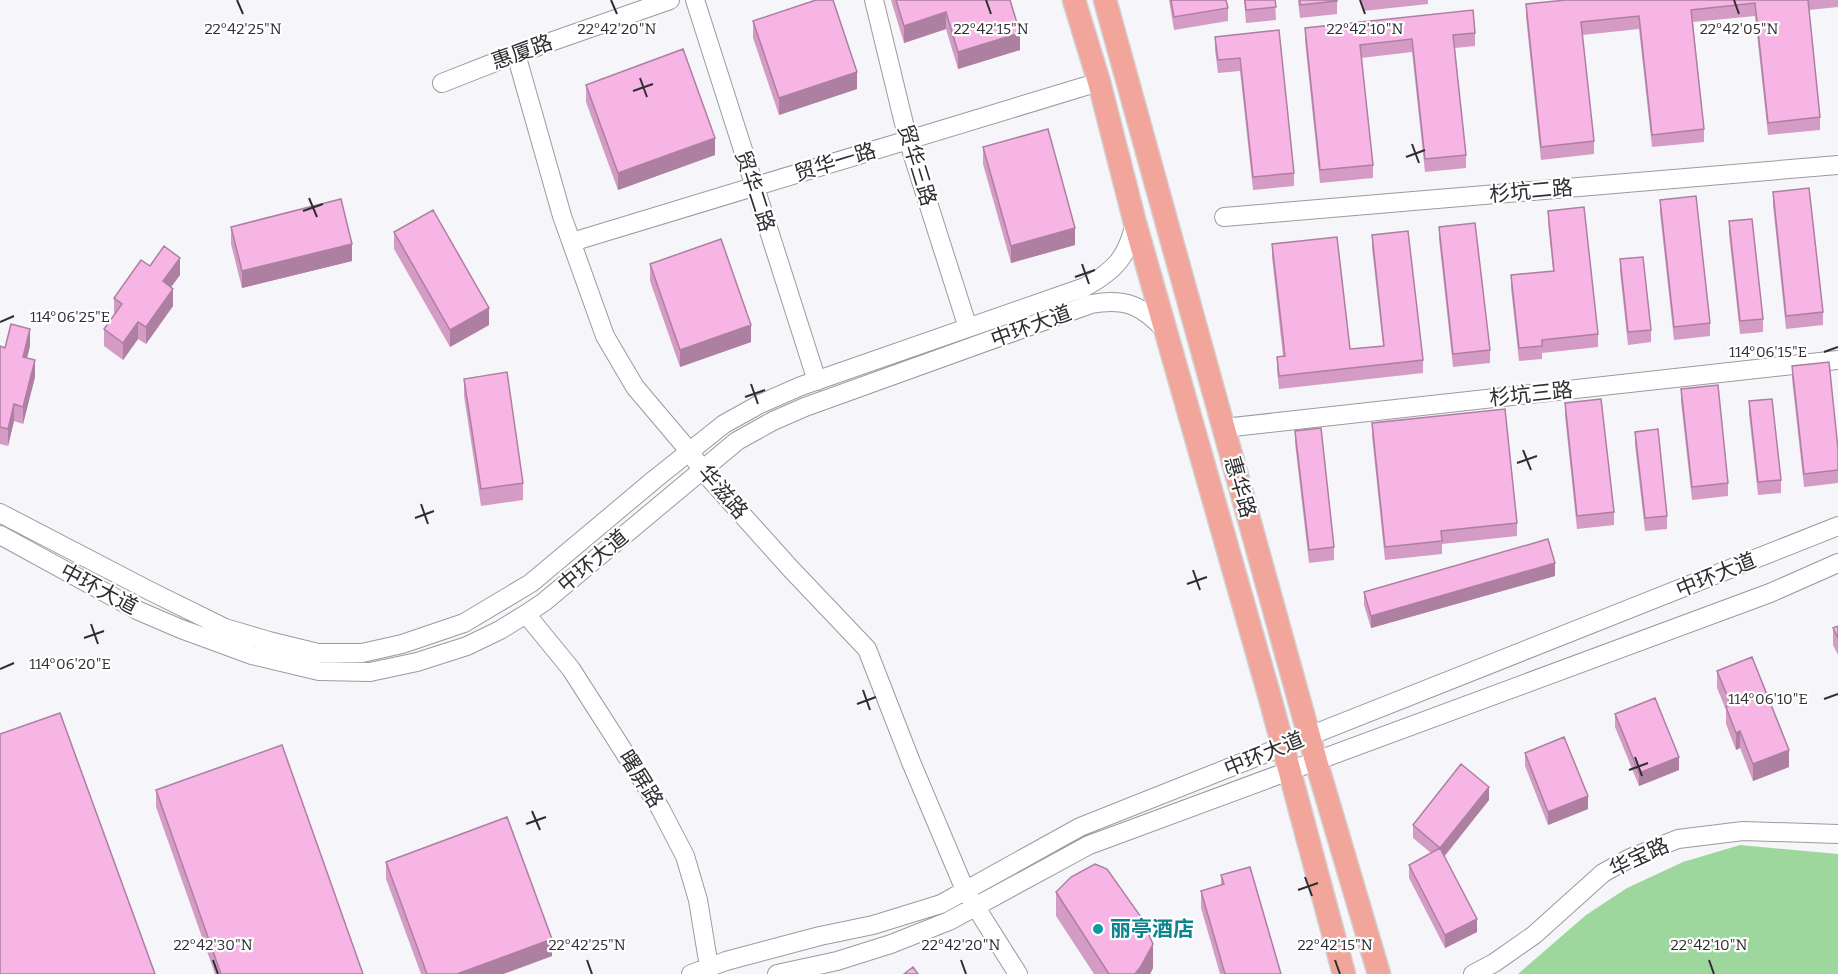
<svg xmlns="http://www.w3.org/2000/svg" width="1838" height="974" viewBox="0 0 1838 974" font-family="Bitter,'Noto Sans SC',serif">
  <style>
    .forest { fill: #9ed79e }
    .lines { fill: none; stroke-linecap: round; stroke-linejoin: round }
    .minor-casing { stroke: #9b9a9f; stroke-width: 20 }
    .major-casing { stroke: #d1d1d2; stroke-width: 25 }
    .minor { stroke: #fff; stroke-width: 18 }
    .major { stroke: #f2a69b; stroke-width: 22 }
    .wall { fill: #d49cc5 }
    .shaded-wall { fill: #ad7fa0 }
    .building { fill: #f7b5e5; stroke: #ad7fa0; stroke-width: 1.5 }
    .ticks { fill: none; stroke: #2f2f31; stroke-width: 2 }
    .culture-dot { fill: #0f9aa8; stroke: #fff; stroke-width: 2 }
    .labels { text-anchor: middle; stroke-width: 4.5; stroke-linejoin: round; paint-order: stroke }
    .street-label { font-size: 21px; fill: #2f2f31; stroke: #fff }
    .culture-label { font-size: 21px; font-weight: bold; fill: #0d838f; stroke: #fff; text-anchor: start }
    .ticks-label { font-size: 15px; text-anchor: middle; fill: #2f2f31; stroke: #fff; stroke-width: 4.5; stroke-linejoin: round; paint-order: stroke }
  </style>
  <rect width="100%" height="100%" fill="#f6f5fa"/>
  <!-- forest -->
  <path class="forest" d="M1740 845 1838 854V974H1518L1586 915 1627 888 1683 862Z"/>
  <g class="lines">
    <!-- minor casing -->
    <g class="minor-casing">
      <path id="minor" d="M695 0 817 381
        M874 0 908 140 968 328
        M516 54 562 216 605 336 635 387 690 452 702 470 790 568 867 649 911 762 965 890 1018 974
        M442 83 516 54 670 0
        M1224 217 1838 165
        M572 242 1099 82
        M1224 428 1838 360
        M0 513 150 591 225 628 269 641 318 653H362L402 644 464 623 531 583 655 479 724 424 760 404 801 386 1085 287C1116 270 1127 257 1135 223
        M0 535 139 611 181 629 222 644 252 655 319 671 370 672 417 662 467 646 500 630 526 614 544 602 737 441 773 421 805 407 1091 304C1126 298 1141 305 1165 330
        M526 614 571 669 660 808 685 856 698 900 709 967
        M691 974 726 961 820 936 873 925 941 904 1080 827 1838 526
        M777 974 837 961 891 944 949 921 1089 845 1770 593 1838 563
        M1473 974 1494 963 1534 935 1603 873 1630 858 1678 839 1743 831 1838 834"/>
    </g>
    <!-- major casing -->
    <g class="major-casing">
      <path id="major" d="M1074 0 1099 82 1135 223 1270 698 1344 974
        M1105 0 1316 761 1379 974"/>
    </g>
    <!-- minor -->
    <use href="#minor" class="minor"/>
    <!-- major -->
    <use href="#major" class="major"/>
  </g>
  <!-- wall -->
  <path class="wall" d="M891 0H1010L1020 50 958 69 946 29 904 43Z
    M1169 0H1226L1228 8V21L1174 30Z
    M1244 0H1275L1276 20 1246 23Z
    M1298 0H1337V14L1300 18Z
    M1361 0H1428V4L1363 11Z
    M1566 0H1838V7L1809 10 1820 117V130L1768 135 1755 16 1693 22 1704 129V142L1652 147 1639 29 1582 35 1594 141V154L1541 160 1526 17V4Z
    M753 21 857 89 779 115 753 38Z
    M1305 28 1475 33V46L1455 48 1466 155V168L1425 172 1412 52 1361 58 1373 165V178L1320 183 1305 41Z
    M1279 30 1294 173V186L1253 190 1240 71 1218 73 1215 50V37Z
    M586 85 715 155 618 190 586 102Z
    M983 147 1075 245 1011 263 983 164Z
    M1773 192 1823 312V325L1786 329 1773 205Z
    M1660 200 1710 323V336L1674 340 1660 213Z
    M1548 211 1598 334V347L1542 353V359L1519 361 1511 288V275L1553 271 1548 223Z
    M1729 221 1763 319V332L1740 334 1729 234Z
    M231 227 352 261 242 288 231 244Z
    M1439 227 1490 350V363L1453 367 1439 239Z
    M394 232 489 325 450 347 394 249Z
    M1372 235 1423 360V373L1279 389 1277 370V357L1283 356 1272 257V244L1350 349 1383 346 1372 248Z
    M1620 259 1651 330V342L1628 345 1620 272Z
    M650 264 751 342 680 367 650 281Z
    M150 266 180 275 171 287 173 306 146 344 138 339 123 360 104 346V329L114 315V298Z
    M0 346 5 348 30 346 27 358 35 377 23 424 14 421 8 446 0 444Z
    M1792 366 1838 449V483L1804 487 1792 379Z
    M464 379 523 483V500L481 506 464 396Z
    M1681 389 1728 483V496L1692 500 1681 402Z
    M1749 401 1781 480V493L1758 495 1749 414Z
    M1565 403 1614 512V525L1577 529 1565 416Z
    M1372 423 1517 523V536L1442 544V554L1385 560 1372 436Z
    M1295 431 1334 547V560L1309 563 1295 443Z
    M1635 432 1667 516V529L1645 531 1635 445Z
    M1555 576 1371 628 1364 605V592Z
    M1838 626V655L1833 645V628Z
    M1717 671 1789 767 1753 781 1740 748 1736 750 1726 724V710L1717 688Z
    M1615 714 1679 770 1639 786 1615 727Z
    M1525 753 1588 809 1548 825 1525 766Z
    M156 790 363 974H215L156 807Z
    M1489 800 1445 856 1477 932 1445 948 1409 878V865L1431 853 1413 838V825Z
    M386 862 552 956 503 974H421L386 879Z
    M1221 875 1281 974H1220L1201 908V891L1221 885Z
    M1056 892 1153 968 1150 974H1094L1056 916Z"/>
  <!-- shaded-wall -->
  <path class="shaded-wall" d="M946 12V29L904 43V26Z
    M1020 33V50L958 69V52Z
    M857 72V89L779 115V98Z
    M715 138V155L618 190V173Z
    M1075 228V245L1011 263V246Z
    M352 244V261L242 288V271Z
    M180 258V275L163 298V281Z
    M173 289V306L146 344V327Z
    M489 308V325L450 347V330Z
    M138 322V339L123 360V343Z
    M751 325V342L680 367V350Z
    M30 329V346L23 374V357Z
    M35 360V377L23 424V407Z
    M14 404V421L8 446V429Z
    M1555 563V576L1371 628V616Z
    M1740 731V748L1736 750V733Z
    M1789 750V767L1753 781V764Z
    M1679 757V770L1639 786V773Z
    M1489 787V800L1440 861V848Z
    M1588 796V809L1548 825V812Z
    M1477 919V932L1445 948V935Z
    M552 939V956L503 974H457Z
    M1153 944V968L1150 974H1135Z"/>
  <!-- building -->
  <path class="building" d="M816 0H833L857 72 779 98 753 21Z
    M896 0H1010L1020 33 958 52 946 12 904 26Z
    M1171 0H1226L1228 8 1174 17Z
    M1245 0H1275L1276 7 1246 10Z
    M1300 0H1337V1L1300 5Z
    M1566 0H1808L1820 117 1768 123 1755 3 1691 10 1704 129 1652 135 1639 16 1581 22 1594 141 1541 147 1526 4Z
    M1473 10 1475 33 1453 35 1466 155 1425 159 1412 39 1360 45 1373 165 1320 170 1305 28Z
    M1279 30 1294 173 1253 177 1240 58 1218 60 1215 37Z
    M683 49 715 138 618 173 586 85Z
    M1048 129 1075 228 1011 246 983 147Z
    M1809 188 1823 312 1786 316 1773 192Z
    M1696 196 1710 323 1674 327 1660 200Z
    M341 199 352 244 242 271 231 227Z
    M1584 207 1598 334 1542 340V346L1519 348 1511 275 1554 271 1548 211Z
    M433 210 489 308 450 330 394 232Z
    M1752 219 1763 319 1740 321 1729 221Z
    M1475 223 1490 350 1453 354 1439 227Z
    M1408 231 1423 360 1279 376 1277 357 1285 356 1272 244 1337 237 1350 349 1384 346 1372 235Z
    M721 239 751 325 680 350 650 264Z
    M164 246 180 258 163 281 173 289 146 327 138 322 123 343 104 329 122 304 114 298 141 260 150 266Z
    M1643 257 1651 330 1628 332 1620 259Z
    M11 324 30 329 23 357 35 360 23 407 14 404 8 429 0 427V346L5 348Z
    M1829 362 1838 449V470L1804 474 1792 366Z
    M507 372 523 483 481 489 464 379Z
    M1718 385 1728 483 1692 487 1681 389Z
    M1601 399 1614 512 1577 516 1565 403Z
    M1772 399 1781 480 1758 482 1749 401Z
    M1505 409 1517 523 1441 531 1442 541 1385 547 1372 423Z
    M1321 428 1334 547 1309 550 1295 431Z
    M1658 429 1667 516 1645 518 1635 432Z
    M1548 539 1555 563 1371 616 1364 592Z
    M1838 626V638L1833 628Z
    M1752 657 1789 750 1753 764 1740 731 1736 733 1726 707 1731 705 1717 671Z
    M1655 698 1679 757 1639 773 1615 714Z
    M60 713 155 974H0V734Z
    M1564 737 1588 796 1548 812 1525 753Z
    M282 745 363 974H221L156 790Z
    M1461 764 1489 787 1440 848 1413 825Z
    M507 817 552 939 457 974H427L386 862Z
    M1440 848 1477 919 1445 935 1409 865Z
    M1095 864 1107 869 1141 917 1153 944 1141 966 1135 974H1109L1056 892 1071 877Z
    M1250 867 1281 974H1225L1201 891 1224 884 1221 875Z
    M913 967 918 974H904Z"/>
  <!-- ticks -->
  <path class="ticks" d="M237 0 243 14M611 0 617 14M986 0 991 14M1360 0 1365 14M1734 0 1739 14M640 78 647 97M633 91 653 84M1412 144 1419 163M1406 157 1425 150M309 198 317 217M303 211 323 204M1082 264 1089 284M1075 277 1095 270M0 322 14 316M1824 352 1838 347M751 384 758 404M745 397 765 390M1523 450 1531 470M1517 463 1537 456M421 504 428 524M415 518 434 511M1193 570 1200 590M1187 584 1207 577M91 624 98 644M84 638 104 631M0 669 14 663M863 690 870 710M1824 699 1838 694M857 704 876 697M1635 757 1642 776M1629 770 1648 763M532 811 540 830M526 824 546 817M1305 877 1312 896M1298 890 1318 883M213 960 218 974M587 960 592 974M961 960 966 974M1335 960 1340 974M1709 960 1714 974"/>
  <!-- markers -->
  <circle class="culture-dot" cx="1098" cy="929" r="6"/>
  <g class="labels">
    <!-- street labels -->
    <g class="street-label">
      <text transform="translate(522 52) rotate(-20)" y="7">惠厦路</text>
      <text transform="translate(835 162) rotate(-17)" y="7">贸华一路</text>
      <text transform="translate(917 165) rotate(73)" y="7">贸华三路</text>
      <text transform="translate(755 191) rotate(72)" y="7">贸华二路</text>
      <text transform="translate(1531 191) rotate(-5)" y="7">杉坑二路</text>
      <text transform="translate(1031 326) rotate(-20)" y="7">中环大道</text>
      <text transform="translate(1531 394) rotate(-6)" y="7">杉坑三路</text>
      <text transform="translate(1240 487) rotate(74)" y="7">惠华路</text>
      <text transform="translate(723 492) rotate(49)" y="7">华滋路</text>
      <text transform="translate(593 561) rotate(-40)" y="7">中环大道</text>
      <text transform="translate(1716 575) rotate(-22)" y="7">中环大道</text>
      <text transform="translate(99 589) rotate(28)" y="7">中环大道</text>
      <text transform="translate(1264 754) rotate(-22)" y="7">中环大道</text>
      <text transform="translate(641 779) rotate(58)" y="7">曙屏路</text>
      <text transform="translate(1639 857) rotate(-25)" y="7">华宝路</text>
    </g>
    <!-- culture labels -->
    <g class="culture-label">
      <text x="1110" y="936">丽亭酒店</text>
    </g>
  </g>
  <g class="ticks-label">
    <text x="243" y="34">22°42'25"N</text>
    <text x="617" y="34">22°42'20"N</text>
    <text x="991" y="34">22°42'15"N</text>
    <text x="1365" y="34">22°42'10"N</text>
    <text x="1739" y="34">22°42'05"N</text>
    <text x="70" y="322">114°06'25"E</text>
    <text x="1768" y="357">114°06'15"E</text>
    <text x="70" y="669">114°06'20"E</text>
    <text x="1768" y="704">114°06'10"E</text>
    <text x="213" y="950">22°42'30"N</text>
    <text x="587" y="950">22°42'25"N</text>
    <text x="961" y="950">22°42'20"N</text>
    <text x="1335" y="950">22°42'15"N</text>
    <text x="1709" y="950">22°42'10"N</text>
  </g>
</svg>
